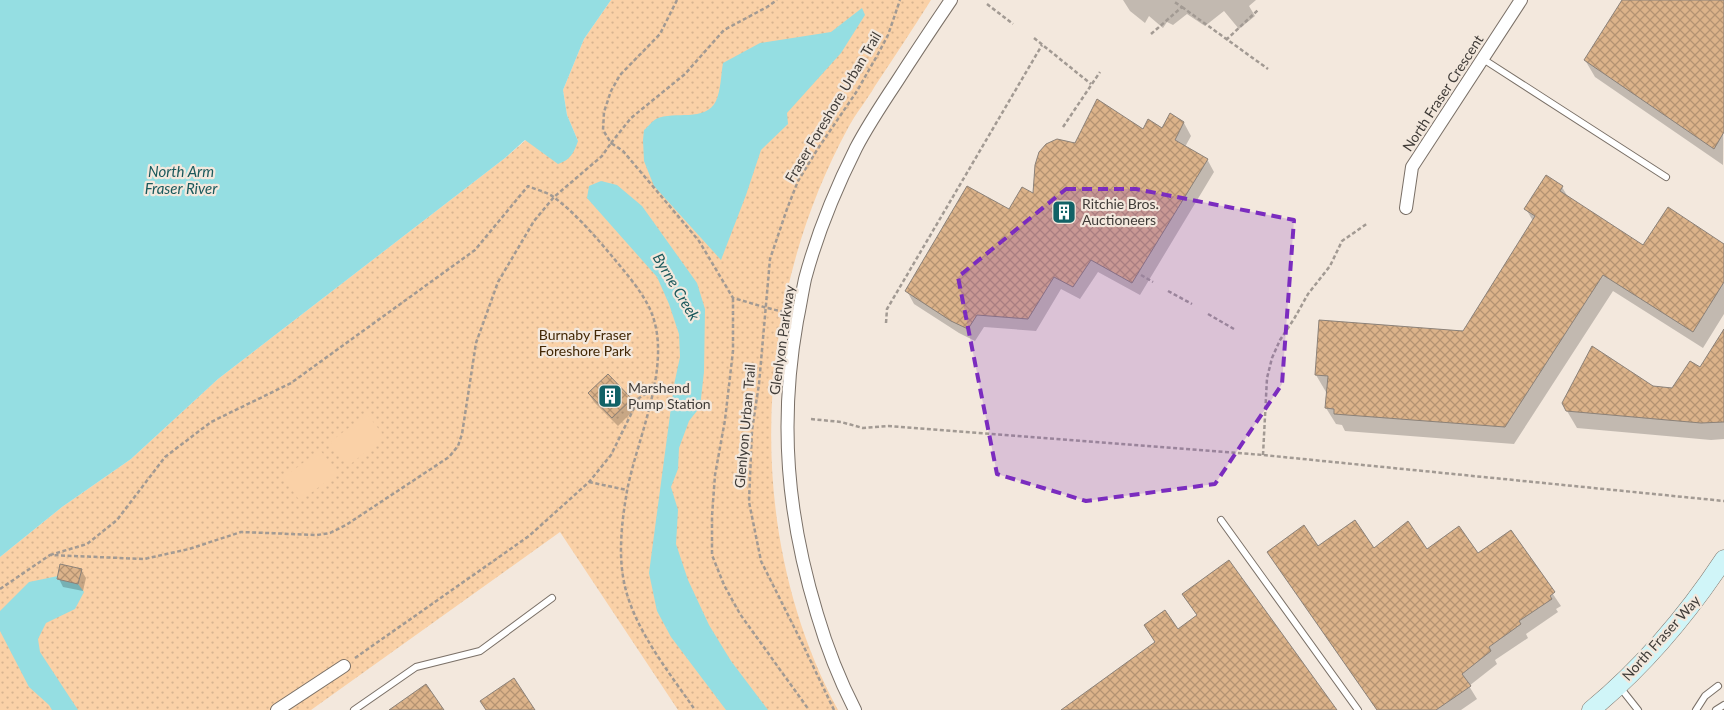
<svg xmlns="http://www.w3.org/2000/svg" width="1724" height="710" viewBox="0 0 1724 710" font-family="Lato,sans-serif">
  <style>
    .park { fill: url(#park-dots) }
    .pitch { fill: #fad1a7 }
    .water { fill: #95dee2 }
    .shadow { fill: #0003 }
    .building { fill: url(#building-cross-hatch); stroke: #8b8178 }
    .lines { fill: none; stroke-linecap: round; stroke-linejoin: round }
    .lane-casing { stroke: #7a7067; stroke-width: 8 }
    .street-casing { stroke: #7a7067; stroke-width: 14 }
    .secondary-casing { stroke: #7a7067; stroke-width: 19 }
    .path { stroke: #a29a93; stroke-width: 2.5; stroke-dasharray: 4 2.5; stroke-linecap: butt }
    .lane { stroke: #fff; stroke-width: 6 }
    .street { stroke: #fff; stroke-width: 12 }
    .secondary { stroke: #d0f5f8; stroke-width: 18 }
    .marked { fill: #7b2cbf; fill-opacity: 0.2; stroke: #7b2cbf; stroke-width: 4; stroke-dasharray: 10 6; stroke-linejoin: round }
    .labels { text-anchor: middle; stroke-width: 4.5; stroke-linejoin: round; paint-order: stroke }
    .street-label { font-size: 14px; fill: #403c38; stroke: #f3e8dd }
    .poi-label { font-size: 14px; fill: #403c38; stroke: #f3e8dd; text-anchor: start }
    .park-label { font-size: 14px; fill: #432806; stroke: #f3e8dd }
    .water-label { font-size: 15px; font-style: italic; fill: #1b595c; stroke: #f3e8dd }
  </style>
  <defs>
    <pattern id="park-dots" width="8" height="8" patternUnits="userSpaceOnUse" patternTransform="scale(1.25)"><rect width="8" height="8" fill="#fad1a7"/><path d="M2 2h.1M6 6h.1" fill="none" stroke="#d7b490" stroke-width="1.8" stroke-linecap="round"/></pattern>
    <pattern id="building-cross-hatch" width="8" height="8" patternUnits="userSpaceOnUse" patternTransform="scale(1.25)"><rect width="8" height="8" fill="#dcb38a"/><path d="M0 0l8 8M0 8l8-8" fill="none" stroke="#b49372"/></pattern>
  </defs>
  <rect width="100%" height="100%" fill="#f3e8dd"/>
  <!-- park -->
  <path class="park" d="M611 0H931C913 29 894 57 875 86 867 100 856 113 848 128 753 303 742 532 838 710H678L560 532 311 710H0V557L62 507 131 459 218 379 505 158 526 140 578 141 567 115 563 90 584 39Z"/>
  <!-- pitch -->
  <path class="pitch" d="M367 414 385 437 348 466 330 442Z
    M320 450 338 473 300 501 283 478Z"/>
  <!-- water -->
  <path class="water" d="M0 0H611L584 39 563 90 567 115 578 141C574 153 570 160 558 164L525 140 505 158 218 379 131 459 62 507 0 557Z
    M862 8 865 15 841 53 787 113 788 124 761 150 746 195 721 260 654 186 644 161 643 140 644 130C648 127 652 121 656 119 675 110 705 123 716 101 721 90 721 74 723 63L760 43 831 32Z
    M601 181 617 185 642 206 697 283 705 309 704 372 700 407 689 421 679 448 678 469 671 487 678 510 676 544 688 580 709 625 731 661 768 710H726L671 637 657 611 649 573 674 385 680 357 679 334 669 304 657 277 587 198 589 186Z
    M58 576 57 579 78 584 84 592 75 609 46 623 38 639 40 652 78 710H52L49 705 29 687 0 631V611L29 582Z"/>
  <!-- shadow -->
  <path class="shadow" d="M1123 0H1256L1249 6 1255 16 1239 29 1224 11 1205 26 1187 14 1173 25 1167 22 1163 28 1149 16 1145 23 1130 11Z
    M1623 0H1724L1723 165 1595 77 1585 60Z
    M1170 115 1184 123 1191 136 1185 147 1207 159 1214 172 1140 295 1098 272 1080 299 1061 289 1036 331 984 327 975 341 959 333 914 304 907 291 1009 211 1034 195 1075 144 1143 131 1163 130Z
    M1562 187 1568 197 1644 247 1724 245V314L1703 348 1613 291 1514 444 1345 431 1342 425 1336 424 1326 408 1328 392H1326L1316 375 1464 332 1533 221 1526 209Z
    M1724 332V439L1711 440 1577 428 1567 411 1673 389 1700 369Z
    M589 394 631 399 636 408 618 426 594 402Z
    M1511 532 1561 606 1556 609 1558 612 1526 634 1528 638 1495 660 1497 664 1469 686 1477 699 1461 710H1377L1268 552 1318 548 1427 551 1478 555Z
    M81 570 86 578 83 591 63 587 59 579Z"/>
  <!-- building -->
  <path class="building" d="M1622 0H1724V132L1714 149 1584 60Z
    M1097 99 1143 129 1148 119 1162 128 1170 113 1184 122 1175 140 1208 159 1132 283 1091 260 1073 287 1054 277 1028 319 977 315 968 329 951 321 905 291 967 186 1009 209 1022 187 1033 193 1035 165 1039 152 1046 144 1057 139 1075 143Z
    M1546 175 1563 186 1560 191 1643 245 1668 207 1724 244V282L1693 332 1603 275 1505 427 1334 414V409L1325 408 1328 376 1315 375 1319 320 1463 331 1535 216 1524 209Z
    M1724 329V422L1701 423 1566 411 1562 403 1592 346 1653 386 1672 388 1690 361 1700 367Z
    M608 374 632 399 612 418 588 393Z
    M1355 520 1374 548 1408 521 1427 549 1459 526 1478 553 1511 530 1555 592 1550 596 1552 599 1519 621 1521 624 1489 647 1491 651 1462 674 1471 686 1436 710H1377L1267 552 1304 525 1318 546Z
    M1229 560 1337 710H1061L1155 642 1144 625 1165 610 1178 629 1197 615 1182 594Z
    M60 564 82 569 78 584 57 579Z
    M514 678 535 710H486L480 701Z
    M426 684 444 710H389Z"/>
  <g class="lines">
    <!-- lane casing -->
    <g class="lane-casing">
      <path id="lane" d="M1483 59 1666 177
        M1221 520 1358 710
        M1619 686 1638 710
        M354 710 416 667 480 651 552 598
        M1696 710 1705 696 1718 686
        M1716 710 1724 705"/>
    </g>
    <!-- street casing -->
    <g class="street-casing">
      <path id="street" d="M1406 208 1412 167 1521 0
        M277 710 344 666
        M855 710C839 679 827 648 817 614 787 515 779 423 797 321 800 307 802 293 805 279 817 234 835 190 856 148 868 125 882 104 896 83 914 55 932 28 951 0"/>
    </g>
    <!-- secondary casing -->
    <g class="secondary-casing">
      <path id="secondary" d="M1591 710C1643 667 1687 615 1724 559"/>
    </g>
    <!-- path -->
    <path class="path" d="M677 0 660 34 620 75 611 91 604 112 603 130 611 143 631 118 685 74 724 30 767 7 777 0
      M987 4 1013 24
      M1182 7 1268 69
      M1151 34 1182 7 1173 1
      M1034 38 1091 84
      M1226 40 1258 10
      M1063 127 1100 72
      M1141 275 1153 282
      M1168 291 1192 304
      M733 298V351L725 420 715 475 712 516V555L724 585 740 614 809 710
      M1208 314 1234 329
      M886 323 887 309 1042 45
      M811 419 841 422 863 428 888 426 1263 455 1724 501
      M1263 455 1267 378 1272 358 1280 340 1294 319 1308 294 1330 266 1342 241 1368 223
      M589 482 627 490
      M50 555 87 544 117 520 165 457 211 422 291 383 475 250 528 186C536 190 548 192 555 198 576 214 594 235 611 255 625 272 644 293 652 314 672 367 637 438 627 491 622 520 618 553 624 582 633 628 669 672 695 710
      M0 589 50 555 144 559 189 549 241 532 317 535 330 533 346 525 449 457 458 446 462 434 476 343 498 282 534 221 554 197 602 156 611 143 623 151 699 241 733 298C752 303 767 309 786 312
      M355 658 529 536 589 482 611 455 639 398 654 389
      M834 710 803 645 761 561 749 502 752 430 759 384 770 259 787 209 798 181 817 150 857 91 878 54 888 35 900 0"/>
    <!-- lane -->
    <use href="#lane" class="lane"/>
    <!-- street -->
    <use href="#street" class="street"/>
    <!-- secondary -->
    <use href="#secondary" class="secondary"/>
  </g>
  <!-- marked area -->
  <path class="marked" d="M1066 189H1136L1294 220 1282 384 1215 484 1086 501 997 474 958 277Z"/>
  <!-- icons -->
  <defs>
    <g id="building-square" transform="scale(1.25)"><rect x="-9" y="-9" width="18" height="18" rx="4" fill="#116266" stroke="#f3e8dd"/><path d="M-4-6H4V6H1V3H-1V6H-4ZM-2.5-4.3h1.7v1.8h-1.7ZM.8-4.3h1.7v1.8H.8ZM-2.5-1h1.7V.8h-1.7ZM.8-1h1.7V.8H.8Z" fill="#fff"/></g>
  </defs>
  <g fill-rule="evenodd">
    <use href="#building-square" x="1064" y="212"/>
    <use href="#building-square" x="610" y="396"/>
  </g>
  <g class="labels">
    <!-- street labels -->
    <g class="street-label">
      <text transform="translate(1443 93) rotate(-57)" y="5">North Fraser Crescent</text>
      <text transform="translate(833 107) rotate(-59)" y="5">Fraser Foreshore Urban Trail</text>
      <text transform="translate(782 340) rotate(-82)" y="5">Glenlyon Parkway</text>
      <text transform="translate(745 426) rotate(-85)" y="5">Glenlyon Urban Trail</text>
      <text transform="translate(1661 638) rotate(-48)" y="5">North Fraser Way</text>
    </g>
    <!-- poi labels -->
    <g class="poi-label">
      <text x="1082" y="209">Ritchie Bros.<tspan x="1082" dy="16">Auctioneers</tspan></text>
      <text x="628" y="393">Marshend<tspan x="628" dy="16">Pump Station</tspan></text>
    </g>
    <!-- park labels -->
    <g class="park-label">
      <text x="585" y="340">Burnaby Fraser<tspan x="585" dy="16">Foreshore Park</tspan></text>
    </g>
    <!-- water labels -->
    <g class="water-label">
      <text x="181" y="177">North Arm<tspan x="181" dy="17">Fraser River</tspan></text>
      <text transform="translate(676 287) rotate(59)" y="5">Byrne Creek</text>
    </g>
  </g>
</svg>
